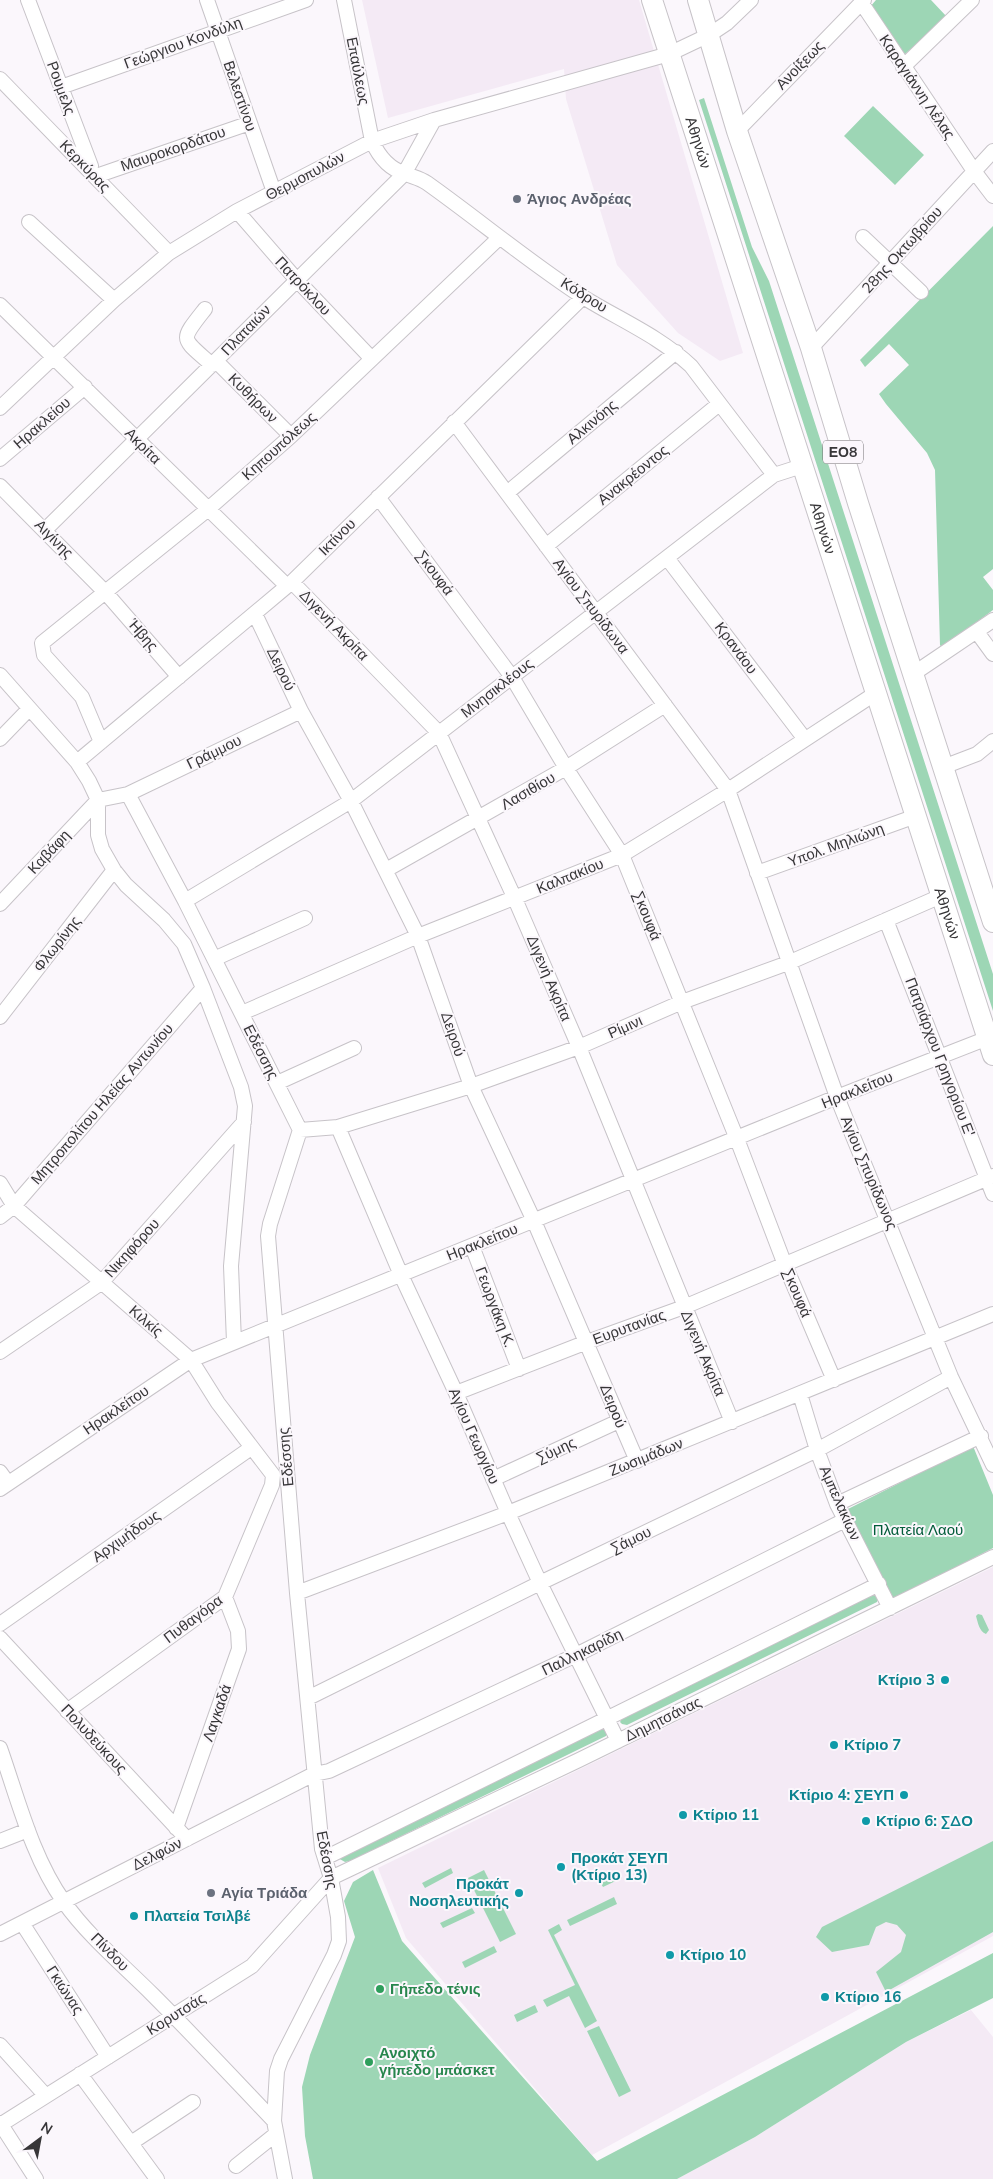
<svg xmlns="http://www.w3.org/2000/svg" width="993" height="2179" viewBox="0 0 993 2179" font-family="'Nunito Sans',sans-serif">
  <style>
    .built { fill: #f4eaf5 }
    .green { fill: #9dd6b5 }
    .lines { fill: none; stroke-linecap: round; stroke-linejoin: round }
    .minor-casing { stroke: #c7c3c8; stroke-width: 16 }
    .highway-casing { stroke: #c7c3c8; stroke-width: 22 }
    .minor { stroke: #fff; stroke-width: 14 }
    .highway { stroke: #fff; stroke-width: 20 }
    .worship-dot { fill: #6b7280; stroke: #fbf7fc; stroke-width: 2 }
    .culture-dot { fill: #0f9aa8; stroke: #fbf7fc; stroke-width: 2 }
    .leisure-dot { fill: #2e9e5b; stroke: #fbf7fc; stroke-width: 2 }
    .labels { text-anchor: middle; stroke-width: 4; stroke-linejoin: round; paint-order: stroke }
    .shield { fill: #fbf7fc; stroke: #727073; stroke-width: 1 }
    .shield-label { font-size: 14px; font-weight: bold; fill: #373638 }
    .street-label { font-size: 15px; fill: #373638; stroke: #fbf7fc }
    .worship-label { font-size: 15px; font-weight: bold; fill: #5b616d; stroke: #fbf7fc; text-anchor: start }
    .park-label { font-size: 15px; fill: #025c39; stroke: #fbf7fc }
    .culture-label { font-size: 15px; font-weight: bold; fill: #0d838f; stroke: #fbf7fc; text-anchor: start }
    .leisure-label { font-size: 15px; font-weight: bold; fill: #27864d; stroke: #fbf7fc; text-anchor: start }
  </style>
  <rect width="100%" height="100%" fill="#fbf7fc"/>
  <!-- built -->
  <path class="built" d="M362 0H639L743 353 720 361 678 333 617 265 566 99 564 69 388 118Z
    M993 1567V1936L592 2155 406 1938 378 1868Z
    M971 2010 993 2037V2179H677L755 2137 906 2042Z"/>
  <!-- green -->
  <path class="green" d="M876 0H931L947 17 904 55 870 7Z
    M704 98 752 247 769 281 993 974V1011L699 100Z
    M873 106 924 155 895 185 844 136Z
    M993 226V569L983 577 993 590V610L942 648 940 645 935 470 927 453 886 404 879 394 909 365 889 344 865 367 860 360Z
    M973 1446 993 1495V1548L892 1600 848 1509Z
    M873 1594 878 1598 877 1602 627 1725 622 1724 620 1722 623 1717Z
    M978 1614 982 1615 989 1630 986 1634C979 1631 978 1623 976 1616Z
    M601 1727H606L608 1732 606 1736 350 1861 345 1862 338 1858Z
    M993 1841V1932L886 1992 876 1972 901 1952 906 1935 897 1925 886 1922 876 1927 869 1945 832 1952 816 1937 822 1927Z
    M451 1868 453 1873 425 1888 422 1883Z
    M373 1870 402 1941 597 2161 993 1953V1998L906 2042 755 2137 677 2179H313L305 2136 302 2087 310 2055 355 1937 344 1901 353 1882Z
    M484 1870 516 1934 500 1942 468 1878Z
    M619 1872 622 1878 603 1887 600 1882Z
    M614 1897 617 1904 570 1926 567 1920Z
    M472 1908 475 1913 443 1928 440 1923Z
    M559 1924 562 1930 554 1935 597 2021 585 2028 569 1996 547 2007 543 2000 575 1985 548 1930Z
    M494 1946 497 1952 465 1968 462 1962Z
    M535 2005 538 2012 517 2022 514 2015Z
    M599 2026 631 2091 619 2097 587 2031Z"/>
  <g class="lines">
    <!-- minor casing -->
    <g class="minor-casing">
      <path id="minor" d="M28 0 91 166
        M207 0 274 192
        M344 0 372 141C379 157 389 169 406 174 413 177 420 178 427 183 479 220 529 262 583 297 620 320 659 336 691 366L774 475
        M861 2 974 171 993 196
        M903 67 972 0
        M0 79 169 253
        M61 87 306 0
        M737 131 864 0
        M96 176 250 123
        M237 211 296 279 372 359
        M29 222 114 300
        M863 237 921 292
        M0 305 287 586
        M205 309C179 342 181 337 212 365
        M811 348 993 151
        M216 361 291 436
        M0 408 114 300 169 253 237 211 372 141 434 120 669 54 709 35 727 23 751 0
        M454 422 728 790 837 1097 951 1377 993 1465
        M0 459 85 387
        M0 486 106 593 179 677
        M507 493 676 352
        M378 497 512 677 566 768 622 855 737 1139 785 1265 834 1380
        M45 530 404 174 434 120
        M546 546 719 404
        M667 558 804 738
        M292 582 439 733 515 899 579 1047 732 1422
        M255 614 301 711 351 801 418 936 471 1086 534 1221 637 1461
        M977 632 993 654
        M913 674 993 620
        M0 675 77 762 89 781 98 800V835L102 849 114 870 126 885 164 920 184 944 203 988 241 1087 245 1106 231 1266 234 1342
        M0 739 29 709
        M101 742 82 697 44 655 42 643 207 510 291 436 499 238
        M77 762 292 582 583 297
        M943 767 977 754 993 741
        M128 794 185 901 300 1130 270 1224 268 1236 297 1593 322 1849 331 1878 338 1917 339 1941 334 1955 281 2059 277 2071 274 2121 285 2179
        M98 800 128 794 301 711
        M386 870 566 768 665 705
        M757 873 916 816
        M185 901 351 801 774 475 802 466
        M0 904 98 800
        M886 920 993 1194
        M214 959 305 918
        M242 1013 418 936 622 855 728 790 876 693
        M0 1017 114 870
        M277 1083 354 1048
        M338 1127 401 1275 456 1393 508 1513 540 1583 618 1741
        M300 1130 338 1127 471 1086 579 1047 682 1002 788 963 941 896
        M0 1183 14 1206 191 1360 218 1403 273 1475
        M0 1217 14 1206 203 988
        M472 1246 519 1369
        M0 1352 101 1283 244 1122
        M456 1393 587 1342 684 1307 993 1176
        M800 1394 817 1450 837 1504 890 1608
        M0 1472 8 1483
        M493 1479 619 1421
        M0 1489 191 1360 837 1097 993 1036
        M837 1504 981 1436
        M297 1593 508 1513 993 1314
        M0 1624 251 1448
        M0 1638 187 1839
        M308 1698 540 1583 817 1450 951 1377
        M67 1711 225 1597 272 1485 273 1475
        M0 1748C18 1799 32 1857 64 1902 88 1936 123 1965 153 1995 194 2036 234 2079 274 2121
        M176 1828 239 1649 238 1631 225 1597
        M0 1841 28 1830
        M325 1858 879 1584
        M22 1923 108 2057
        M0 1934 314 1774 329 1771 576 1655 845 1520
        M0 2045 46 2096
        M80 2074 157 2179
        M0 2123 36 2179
        M0 2125 252 1966 331 1878 579 1760 993 1557
        M131 2143 193 2102
        M236 2166 276 2134"/>
    </g>
    <!-- highway casing -->
    <g class="highway-casing">
      <g id="highway">
        <path id="s1" d="M652 0 993 1055"/>
        <path d="M698 0 737 131 811 348 858 503 993 922"/>
      </g>
    </g>
    <!-- minor -->
    <use href="#minor" class="minor"/>
    <!-- highway -->
    <use href="#highway" class="highway"/>
  </g>
  <!-- markers -->
  <g class="worship-dot">
    <circle cx="517" cy="199" r="5"/>
    <circle cx="211" cy="1893" r="5"/>
  </g>
  <g class="culture-dot">
    <circle cx="945" cy="1680" r="5"/>
    <circle cx="834" cy="1745" r="5"/>
    <circle cx="904" cy="1795" r="5"/>
    <circle cx="683" cy="1815" r="5"/>
    <circle cx="866" cy="1821" r="5"/>
    <circle cx="561" cy="1867" r="5"/>
    <circle cx="519" cy="1893" r="5"/>
    <circle cx="134" cy="1916" r="5"/>
    <circle cx="670" cy="1955" r="5"/>
    <circle cx="825" cy="1997" r="5"/>
  </g>
  <g class="leisure-dot">
    <circle cx="380" cy="1989" r="5"/>
    <circle cx="369" cy="2062" r="5"/>
  </g>
  <g class="labels">
    <!-- shield labels -->
    <rect class="shield" x="823" y="440.5" width="40" height="23" rx="4"/>
    <g class="shield-label">
      <text x="843" y="457">ΕΟ8</text>
    </g>
    <!-- street labels -->
    <g class="street-label">
      <text transform="translate(183 43) rotate(-20)" y="5">Γεώργιου Κονδύλη</text>
      <text transform="translate(800 65) rotate(-46)" y="5">Ανοίξεως</text>
      <text transform="translate(358 71) rotate(79)" y="5">Επαύλεως</text>
      <text transform="translate(917 87) rotate(56)" y="5">Καραγιάννη Λέλας</text>
      <text transform="translate(61 88) rotate(70)" y="5">Ρουμελς</text>
      <text transform="translate(240 96) rotate(71)" y="5">Βελεστίνου</text>
      <text dy="5" stroke="none"><textPath href="#s1" startOffset="150">Αθηνών</textPath></text>
      <text transform="translate(173 149) rotate(-19)" y="5">Μαυροκορδάτου</text>
      <text transform="translate(85 166) rotate(46)" y="5">Κερκύρας</text>
      <text transform="translate(305 176) rotate(-28)" y="5">Θερμοπυλών</text>
      <text transform="translate(902 250) rotate(-48)" y="5">28ης Οκτωβρίου</text>
      <text transform="translate(303 286) rotate(47)" y="5">Πατρόκλου</text>
      <text transform="translate(584 295) rotate(32)" y="5">Κόδρου</text>
      <text transform="translate(246 330) rotate(-46)" y="5">Πλαταιών</text>
      <text transform="translate(253 398) rotate(45)" y="5">Κυθήρων</text>
      <text transform="translate(592 422) rotate(-40)" y="5">Αλκινόης</text>
      <text transform="translate(42 423) rotate(-41)" y="5">Ηρακλείου</text>
      <text transform="translate(143 446) rotate(45)" y="5">Ακρίτα</text>
      <text transform="translate(279 446) rotate(-42)" y="5">Κηπουπόλεως</text>
      <text transform="translate(633 475) rotate(-39)" y="5">Ανακρέοντος</text>
      <text dy="5" stroke="none"><textPath href="#s1" startOffset="555">Αθηνών</textPath></text>
      <text transform="translate(337 537) rotate(-45)" y="5">Ικτίνου</text>
      <text transform="translate(54 539) rotate(45)" y="5">Αιγίνης</text>
      <text transform="translate(435 573) rotate(53)" y="5">Σκουφά</text>
      <text transform="translate(591 606) rotate(53)" y="5">Αγίου Σπυρίδωνα</text>
      <text transform="translate(334 625) rotate(46)" y="5">Διγενή Ακρίτα</text>
      <text transform="translate(143 635) rotate(49)" y="5">Ήβης</text>
      <text transform="translate(736 648) rotate(53)" y="5">Κρανάου</text>
      <text transform="translate(281 669) rotate(64)" y="5">Δειρού</text>
      <text transform="translate(497 688) rotate(-38)" y="5">Μνησικλέους</text>
      <text transform="translate(214 752) rotate(-26)" y="5">Γράμμου</text>
      <text transform="translate(528 791) rotate(-30)" y="5">Λασιθίου</text>
      <text transform="translate(836 845) rotate(-20)" y="5">Υπολ. Μηλιώνη</text>
      <text transform="translate(49 852) rotate(-47)" y="5">Καβάφη</text>
      <text transform="translate(570 876) rotate(-22)" y="5">Καλπακίου</text>
      <text dy="5" stroke="none"><textPath href="#s1" startOffset="960">Αθηνών</textPath></text>
      <text transform="translate(647 916) rotate(68)" y="5">Σκουφά</text>
      <text transform="translate(57 944) rotate(-52)" y="5">Φλωρίνης</text>
      <text transform="translate(549 978) rotate(67)" y="5">Διγενή Ακρίτα</text>
      <text transform="translate(625 1027) rotate(-24)" y="5">Ρίμινι</text>
      <text transform="translate(453 1034) rotate(71)" y="5">Δειρού</text>
      <text transform="translate(261 1052) rotate(63)" y="5">Εδέσσης</text>
      <text transform="translate(940 1057) rotate(69)" y="5">Πατριάρχου Γρηγορίου Ε'</text>
      <text transform="translate(857 1090) rotate(-22)" y="5">Ηρακλείτου</text>
      <text transform="translate(102 1104) rotate(-49)" y="5">Μητροπολίτου Ηλείας Αντωνίου</text>
      <text transform="translate(869 1173) rotate(67)" y="5">Αγίου Σπυρίδωνος</text>
      <text transform="translate(482 1242) rotate(-22)" y="5">Ηρακλείτου</text>
      <text transform="translate(132 1248) rotate(-48)" y="5">Νικηφόρου</text>
      <text transform="translate(797 1293) rotate(67)" y="5">Σκουφά</text>
      <text transform="translate(495 1307) rotate(69)" y="5">Γεωργάκη Κ.</text>
      <text transform="translate(146 1321) rotate(41)" y="5">Κιλκίς</text>
      <text transform="translate(629 1327) rotate(-20)" y="5">Ευρυτανίας</text>
      <text transform="translate(703 1353) rotate(67)" y="5">Διγενή Ακρίτα</text>
      <text transform="translate(613 1406) rotate(68)" y="5">Δειρού</text>
      <text transform="translate(116 1410) rotate(-34)" y="5">Ηρακλείτου</text>
      <text transform="translate(474 1436) rotate(66)" y="5">Αγίου Γεωργίου</text>
      <text transform="translate(556 1450) rotate(-25)" y="5">Σύμης</text>
      <text transform="translate(286 1457) rotate(-95)" y="5">Εδέσσης</text>
      <text transform="translate(646 1457) rotate(-22)" y="5">Ζωσιμάδων</text>
      <text transform="translate(840 1503) rotate(66)" y="5">Αμπελακίων</text>
      <text transform="translate(126 1536) rotate(-35)" y="5">Αρχιμήδους</text>
      <text transform="translate(631 1540) rotate(-26)" y="5">Σάμου</text>
      <text transform="translate(193 1619) rotate(-37)" y="5">Πυθαγόρα</text>
      <text transform="translate(582 1652) rotate(-26)" y="5">Παλληκαρίδη</text>
      <text transform="translate(217 1713) rotate(-71)" y="5">Λαγκαδά</text>
      <text transform="translate(663 1719) rotate(-26)" y="5">Δημητσάνας</text>
      <text transform="translate(94 1739) rotate(47)" y="5">Πολυδεύκους</text>
      <text transform="translate(157 1854) rotate(-27)" y="5">Δελφών</text>
      <text transform="translate(327 1860) rotate(79)" y="5">Εδέσσης</text>
      <text transform="translate(110 1952) rotate(45)" y="5">Πίνδου</text>
      <text transform="translate(65 1990) rotate(57)" y="5">Γκιώνας</text>
      <text transform="translate(176 2014) rotate(-32)" y="5">Κορυτσάς</text>
    </g>
    <!-- worship labels -->
    <g class="worship-label">
      <text x="527" y="204">Άγιος Ανδρέας</text>
      <text x="221" y="1898">Αγία Τριάδα</text>
    </g>
    <!-- park labels -->
    <g class="park-label">
      <text x="918" y="1535">Πλατεία Λαού</text>
    </g>
    <!-- culture labels -->
    <g class="culture-label">
      <text x="935" y="1685" text-anchor="end">Κτίριο 3</text>
      <text x="844" y="1750">Κτίριο 7</text>
      <text x="894" y="1800" text-anchor="end">Κτίριο 4: ΣΕΥΠ</text>
      <text x="693" y="1820">Κτίριο 11</text>
      <text x="876" y="1826">Κτίριο 6: ΣΔΟ</text>
      <text x="571" y="1863">Προκάτ ΣΕΥΠ<tspan x="571" dy="17">(Κτίριο 13)</tspan></text>
      <text x="509" y="1889" text-anchor="end">Προκάτ<tspan x="509" dy="17">Νοσηλευτικής</tspan></text>
      <text x="144" y="1921">Πλατεία Τσιλβέ</text>
      <text x="680" y="1960">Κτίριο 10</text>
      <text x="835" y="2002">Κτίριο 16</text>
    </g>
    <!-- leisure labels -->
    <g class="leisure-label">
      <text x="390" y="1994">Γήπεδο τένις</text>
      <text x="379" y="2058">Ανοιχτό<tspan x="379" dy="17">γήπεδο μπάσκετ</tspan></text>
    </g>
  </g>
  <!-- north arrow -->
  <g transform="translate(40 2139) rotate(32)" stroke="#fbf7fc" stroke-width="4" paint-order="stroke">
  <path d="M0-4L9 19L0 12L-9 19Z" fill="#373638"/>
  <text y="-8" font-size="14" font-weight="bold" text-anchor="middle" fill="#373638">N</text>
  </g>
</svg>
